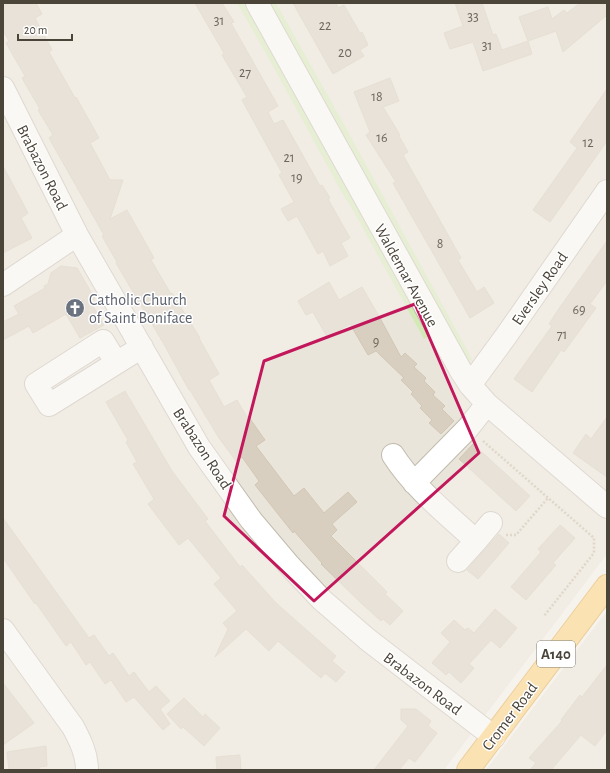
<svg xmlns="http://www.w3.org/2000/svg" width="610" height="773" viewBox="0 0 610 773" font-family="'Alegreya Sans',sans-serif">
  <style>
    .residential { fill: #eae5da }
    .green { fill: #d2eab5 }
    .building { fill: #d8cfc1; stroke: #d3c7b4 }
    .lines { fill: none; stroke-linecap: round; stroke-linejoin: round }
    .minor-casing { stroke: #c2bbae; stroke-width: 24 }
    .highway-casing { stroke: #e0a43c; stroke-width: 24 }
    .path { stroke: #c4b79f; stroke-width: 2.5; stroke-dasharray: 2 2; stroke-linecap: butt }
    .minor { stroke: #fff; stroke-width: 22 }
    .highway { stroke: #ffcf6e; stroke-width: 22 }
    .marked { fill: none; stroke: #c2185b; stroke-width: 3; stroke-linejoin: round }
    .labels { text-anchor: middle; stroke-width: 3; stroke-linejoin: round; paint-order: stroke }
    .number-label { font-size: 14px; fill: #6e675b }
    .shield { fill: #fff; stroke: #817c74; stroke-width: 1 }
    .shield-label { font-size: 15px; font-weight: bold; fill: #4b4439 }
    .street-label { font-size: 16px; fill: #4b4439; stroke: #fff }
    .worship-label { font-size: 16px; fill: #5b616d; stroke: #fff; text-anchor: start }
  </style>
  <rect width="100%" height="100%" fill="#f6f3ec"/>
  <!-- residential -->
  <path class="residential" d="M3 3H607V554L444 770H3Z
    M607 611V770H486Z"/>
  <!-- green -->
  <path class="green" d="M237 3H276L342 121 472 359 461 371 438 331 424 339 353 210 347 200H346L272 64Z"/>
  <!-- building -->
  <path class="building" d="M3 3H36L42 14 35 18 52 50 49 52 75 98 76 97 99 138 90 143 110 180H123L110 219 127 210 154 258 151 260 171 294 172 293 200 338H199L219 374 209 380 224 407 237 400 247 417 248 416 265 440 256 446 294 496 304 488 324 513 348 492 357 502 332 524 337 530 331 536 387 592 385 594 403 611 390 625 383 619 381 621 360 602 321 564 322 563 294 531 293 533 255 485 259 481 242 457 236 461 219 438 190 390H189L165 346 116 263 117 262 102 236 104 235 49 138 53 135 38 110 40 109 22 78 25 76 6 43 9 41 3 31Z
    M195 3H222L234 22 231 23 278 106 268 112 274 124 283 120 320 186 322 185 330 198 328 199 350 238 341 243 348 256 330 266 323 251 318 254 297 216 288 221 281 209 294 202 279 175 282 173 242 100 247 97 222 55 224 53Z
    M293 3H336L338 8 344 5 360 33 362 32 368 45 360 50 364 56 333 74Z
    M455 3H482L493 35 496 34 502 50 528 41 532 54 483 71 473 42 450 49 444 33 463 26Z
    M580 3H607V15L563 52 556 31 528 41 519 17 548 7 552 19 564 10 567 13Z
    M390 78 399 101 383 107 400 135 399 136 408 152 403 155 461 258 458 260 477 292 484 287 494 303 470 318 393 183 396 182 366 135 370 132 354 92Z
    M607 89V141L550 222 533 210 577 148 570 142Z
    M3 166 28 213 21 218 32 238 3 253Z
    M607 241V281L590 304 596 308 564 352 561 350 532 392 514 379 552 326 549 324 560 307Z
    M61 266 77 268 95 299 90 301 104 325 80 338 66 314 33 333 29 326 3 340V322L19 314 14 306 45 288 44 286 48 284 51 273Z
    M329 282 339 300 362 287 380 318 401 357 405 353 417 364 414 367 426 378 424 381 435 392 433 395 445 406 442 409 454 421 441 434 429 423 432 420 420 408 422 406 411 394 413 392 401 380 404 378 376 351 368 355 350 324 327 337 313 312 306 315 298 301Z
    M125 391 172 471 208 519 205 521 240 567 242 565 276 603 336 656 332 661 345 672 336 682 325 673 321 678 278 641 269 651 246 629 215 657 228 629 223 623 237 611 214 584 221 578 188 538 179 545 148 504 154 499 133 464 137 462 126 442 128 440 106 402Z
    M607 417V477L573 453 586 434 591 439Z
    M473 444 530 496 516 511 459 459Z
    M3 518 89 638 94 635 109 656 113 653 129 676 134 672 149 692 156 686 170 701 160 709 170 724 163 730 134 697 126 702 111 680 105 684 90 662 86 665 71 642 66 646 36 603 35 604 3 558Z
    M560 525 575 538 553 563 556 565 526 600 511 587 541 552 538 549Z
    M499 534 509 543 478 579 467 570Z
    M495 609 517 628 500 648 491 640 469 664 474 668 461 683 449 672 446 675 432 663 450 642 441 633 454 620 465 630 468 628 474 633Z
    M607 665V730L595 746 581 735 551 770H530L536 763 529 758 562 721 561 720 580 695 582 697Z
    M3 683 34 723 3 745Z
    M184 698 203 717 205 714 220 728 204 746 183 727 181 729 167 714Z
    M401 709H416L431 721 428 726 437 733 415 762 409 758 399 770H374L408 726 401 720Z
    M46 746 47 766 39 767V770H9L7 752Z
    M240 755 241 770H217L216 757Z"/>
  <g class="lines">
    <!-- minor casing -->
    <g class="minor-casing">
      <path id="minor" d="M257 3 461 371 470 385 487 404 607 507
        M3 88 77 235 199 447 251 520 289 565 322 600 367 639 494 737
        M3 285 77 235
        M116 362 103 341 36 384 49 405 142 347
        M470 385 506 336 607 191
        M393 455C414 488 447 514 476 541L458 561
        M414 483 468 428 487 404
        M476 541 491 523
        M3 630 73 727C80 740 87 754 87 770"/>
    </g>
    <!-- highway casing -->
    <g class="highway-casing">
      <path id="highway" d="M468 770 607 586"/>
    </g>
    <!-- path -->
    <path class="path" d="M483 441 594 538V553L544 616
      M506 535H516L548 498"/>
    <!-- minor -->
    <use href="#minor" class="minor"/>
    <!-- highway -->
    <use href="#highway" class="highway"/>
  </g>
  <!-- marked area -->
  <path d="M0 0H610V773H0ZM415 304 479 453 314 601 224 516 264 361Z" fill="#f6f3ec" fill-opacity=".55" fill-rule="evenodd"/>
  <path class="marked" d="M415 304 479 453 314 601 224 516 264 361Z"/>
  <!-- icons -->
  <defs>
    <g id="church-disc" transform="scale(1)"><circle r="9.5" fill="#6b7280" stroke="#fff"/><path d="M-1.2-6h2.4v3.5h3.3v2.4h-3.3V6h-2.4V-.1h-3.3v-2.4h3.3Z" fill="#fff"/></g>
  </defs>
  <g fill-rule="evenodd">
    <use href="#church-disc" x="75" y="308"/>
  </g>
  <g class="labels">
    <!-- number labels -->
    <g class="number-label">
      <text x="473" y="21">33</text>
      <text x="219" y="25">31</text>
      <text x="325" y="30">22</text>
      <text x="487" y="50">31</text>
      <text x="345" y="57">20</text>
      <text x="245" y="77">27</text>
      <text x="377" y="101">18</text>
      <text x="382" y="142">16</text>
      <text x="588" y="147">12</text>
      <text x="289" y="162">21</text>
      <text x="297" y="182">19</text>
      <text x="440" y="248">8</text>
      <text x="579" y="314">69</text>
      <text x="562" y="339">71</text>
      <text x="376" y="346">9</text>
    </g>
    <!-- shield labels -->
    <rect class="shield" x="537" y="641" width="38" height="26" rx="3"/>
    <g class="shield-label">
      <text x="556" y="659">A140</text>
    </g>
    <!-- street labels -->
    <g class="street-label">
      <text transform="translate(43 167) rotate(63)" y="6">Brabazon Road</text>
      <text transform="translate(407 275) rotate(61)" y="6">Waldemar Avenue</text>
      <text transform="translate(539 288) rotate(-55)" y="6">Eversley Road</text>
      <text transform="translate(203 448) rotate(57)" y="6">Brabazon Road</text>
      <text transform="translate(423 683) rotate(37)" y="6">Brabazon Road</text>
      <text transform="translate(509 716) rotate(-53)" y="6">Cromer Road</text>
    </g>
    <!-- worship labels -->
    <g class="worship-label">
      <text x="89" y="305">Catholic Church<tspan x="89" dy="18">of Saint Boniface</tspan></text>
    </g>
  </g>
  <!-- border -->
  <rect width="610" height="773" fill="none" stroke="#4b4439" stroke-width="8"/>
  <!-- scale -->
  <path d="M18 34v6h54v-6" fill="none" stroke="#4b4439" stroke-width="2"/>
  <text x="24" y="34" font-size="12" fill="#4b4439" stroke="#ffffff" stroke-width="3" paint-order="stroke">20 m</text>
</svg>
